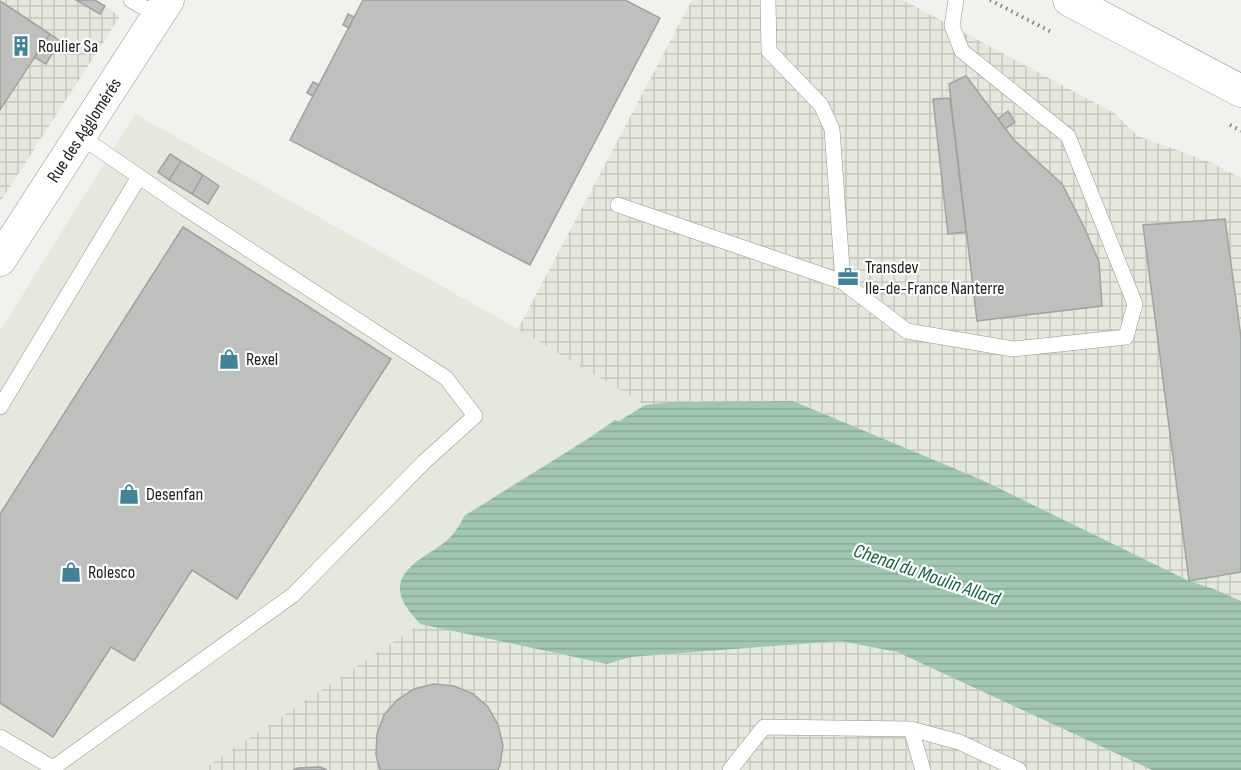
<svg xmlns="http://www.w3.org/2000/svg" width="1241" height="770" viewBox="0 0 1241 770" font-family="'Sofia Sans Condensed',sans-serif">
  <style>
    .built { fill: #e5e8dc }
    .industrial { fill: url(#industrial-grid) }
    .water { fill: url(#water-rules) }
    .building { fill: #bdc0bd; stroke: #9fa29f; stroke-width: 1.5 }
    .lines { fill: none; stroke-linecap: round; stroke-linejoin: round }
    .service-casing { stroke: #949591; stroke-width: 16 }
    .minor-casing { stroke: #949591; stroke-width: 33 }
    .path { stroke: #7f807d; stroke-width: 4; stroke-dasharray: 1.5 4.5; stroke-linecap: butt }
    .service { stroke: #fff; stroke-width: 15 }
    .minor { stroke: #fff; stroke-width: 32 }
    .labels { text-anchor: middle; stroke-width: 4.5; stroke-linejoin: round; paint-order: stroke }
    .poi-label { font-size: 18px; fill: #1e1e1d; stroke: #fff; text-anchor: start }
    .street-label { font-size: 18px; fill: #1e1e1d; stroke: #fff }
    .water-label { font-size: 20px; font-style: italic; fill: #1b5c3e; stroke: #fff }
  </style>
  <defs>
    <pattern id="industrial-grid" width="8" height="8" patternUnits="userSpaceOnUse" patternTransform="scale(1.5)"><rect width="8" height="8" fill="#e5e8dc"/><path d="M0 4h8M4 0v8" fill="none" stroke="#c4c7bc"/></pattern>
    <pattern id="water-rules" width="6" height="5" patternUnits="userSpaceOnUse" patternTransform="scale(1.5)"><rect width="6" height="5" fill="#a1c7b1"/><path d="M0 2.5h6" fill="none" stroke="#8aaa98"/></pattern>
  </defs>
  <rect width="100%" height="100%" fill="#f0f2ed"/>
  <!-- built -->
  <path class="built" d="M135 114 518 329 645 405 619 421 615 420 589 438 464 516 459 527 443 544 408 568 404 603 420 624 202 770H0V331Z"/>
  <!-- industrial -->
  <path class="industrial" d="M0 0H95L120 16 0 202Z
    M692 0H903L1114 113 1138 136 1212 163 1241 178V601L1214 589 1189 581 982 480 793 401 676 402 645 405 518 329Z
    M420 624 607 664 631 657 840 641 897 652 1152 770H202Z"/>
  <!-- water -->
  <path class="water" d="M793 401 982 480 1189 581 1214 589 1241 601V770H1152L897 652 840 641 631 657 607 664 420 624C414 617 407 609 403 601 390 572 422 559 441 545 451 538 459 528 464 516L589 438 615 420 619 421 645 405 671 402Z"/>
  <!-- building -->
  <path class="building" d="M76 0H95L105 6 100 14Z
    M363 0H625L660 18 530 265 290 140Z
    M0 1 50 34 0 110Z
    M348 14 354 17 349 28 343 25Z
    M50 34 60 41 46 64 34 57Z
    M966 76 1014 140 1062 184 1085 229 1099 262 1102 306 977 321 949 84Z
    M313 82 319 85 313 96 307 93Z
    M950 98 966 232 948 234 933 99Z
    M1008 111 1015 122 1005 129 998 119Z
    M170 154 181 161 169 180 158 172Z
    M181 161 203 175 192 194 169 180Z
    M203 175 219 186 208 204 192 194Z
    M1225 219 1241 338V572L1189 581 1143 225Z
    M183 227 391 359 237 599 192 570 134 661 111 647 53 737 0 703V514Z
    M434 684 454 686 473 694 488 707 498 725 503 745 500 765 498 770H380L376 755 377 734 384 715 397 700 414 689Z
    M320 767 327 770H293L298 768Z"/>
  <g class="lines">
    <!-- service casing -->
    <g class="service-casing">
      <path id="service" d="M131 0 158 16
        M768 0 769 51 821 105 832 129 843 282 907 331 1013 349 1126 337 1135 304 1068 136 962 51 952 26 956 0
        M618 205 843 282
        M0 407 139 177
        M911 729 959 742 1019 770
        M0 737 53 768 293 595 424 462 475 416 446 378 185 208 80 136
        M730 770 764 727 911 729 923 770"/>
    </g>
    <!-- minor casing -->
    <g class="minor-casing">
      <path id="minor" d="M1069 0 1241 91
        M0 260 168 0"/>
    </g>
    <!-- path -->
    <path class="path" d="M990 0 1053 33
      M1230 125 1241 131"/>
    <!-- service -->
    <use href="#service" class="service"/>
    <!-- minor -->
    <use href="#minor" class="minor"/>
  </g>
  <!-- icons -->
  <defs>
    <g id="building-bare" transform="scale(1.62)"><path d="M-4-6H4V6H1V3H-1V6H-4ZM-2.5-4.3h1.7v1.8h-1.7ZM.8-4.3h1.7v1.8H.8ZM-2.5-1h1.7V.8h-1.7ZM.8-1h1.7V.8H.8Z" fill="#448397" stroke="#fff" stroke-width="2.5" paint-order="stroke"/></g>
    <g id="office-bare" transform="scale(1.62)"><path d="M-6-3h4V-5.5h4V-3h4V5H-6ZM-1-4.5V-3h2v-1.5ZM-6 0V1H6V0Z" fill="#448397" stroke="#fff" stroke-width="2.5" paint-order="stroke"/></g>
    <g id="shop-bare" transform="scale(1.62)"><path d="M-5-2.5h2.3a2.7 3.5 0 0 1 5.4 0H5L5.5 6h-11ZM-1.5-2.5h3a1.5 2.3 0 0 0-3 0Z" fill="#448397" stroke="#fff" stroke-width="2.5" paint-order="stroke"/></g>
  </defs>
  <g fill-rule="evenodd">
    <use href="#building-bare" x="21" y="46"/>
    <use href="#office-bare" x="848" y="277"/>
    <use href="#shop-bare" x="229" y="359"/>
    <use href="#shop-bare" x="129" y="494"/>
    <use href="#shop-bare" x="71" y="572"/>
  </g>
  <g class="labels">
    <!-- poi labels -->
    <g class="poi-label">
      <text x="38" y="52">Roulier Sa</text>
      <text x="865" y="273">Transdev<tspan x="865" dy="21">Ile-de-France Nanterre</tspan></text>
      <text x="246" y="365">Rexel</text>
      <text x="146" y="500">Desenfan</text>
      <text x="88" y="578">Rolesco</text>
    </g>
    <!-- street labels -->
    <g class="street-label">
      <text transform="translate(84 130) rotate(-57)" y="6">Rue des Agglomérés</text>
    </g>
    <!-- water labels -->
    <g class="water-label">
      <text transform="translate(927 574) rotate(19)" y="7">Chenal du Moulin Allard</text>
    </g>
  </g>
</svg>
